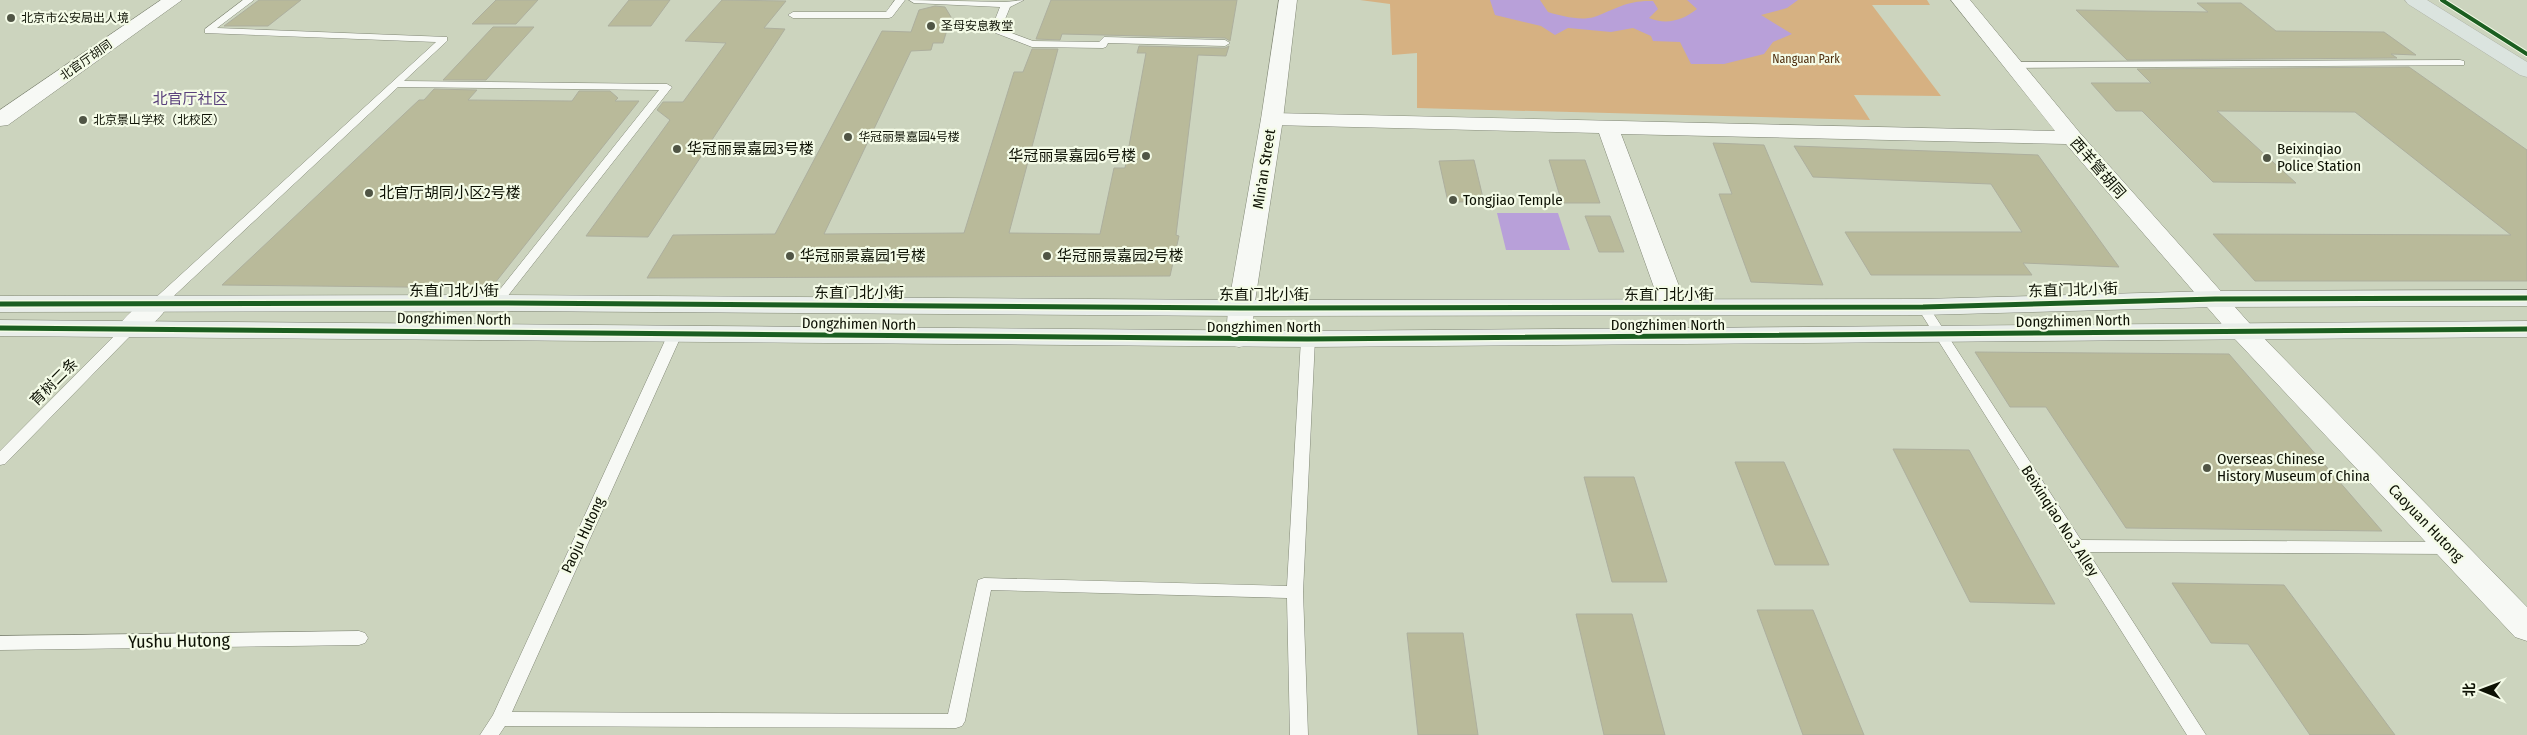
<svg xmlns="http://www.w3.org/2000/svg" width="2527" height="735" viewBox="0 0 2527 735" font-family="'Fira Sans Condensed','Noto Sans SC',sans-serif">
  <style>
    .green { fill: #d6b182 }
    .water { fill: #b8a0d9 }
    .building { fill: #b9ba9a; stroke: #adaf9e }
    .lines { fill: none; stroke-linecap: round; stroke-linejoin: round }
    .service-casing { stroke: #828877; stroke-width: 1 }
    .minor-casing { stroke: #828877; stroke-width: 1 }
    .tertiary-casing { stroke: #828877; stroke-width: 1 }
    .secondary-casing { stroke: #828877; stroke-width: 1 }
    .primary-casing { stroke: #afb3a8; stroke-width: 1 }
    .service { fill: #f7f9f5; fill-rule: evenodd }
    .minor { fill: #f7f9f5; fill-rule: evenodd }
    .tertiary { fill: #f7f9f5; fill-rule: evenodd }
    .secondary { fill: #e9eeea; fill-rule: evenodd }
    .primary { fill: #dbe4df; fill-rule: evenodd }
    .cycleway-far1-casing { stroke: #f4fbe7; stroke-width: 6 }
    .cycleway-casing { stroke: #f4fbe7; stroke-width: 8 }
    .cycleway-far1 { stroke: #1b5e20; stroke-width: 4 }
    .cycleway { stroke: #1b5e20; stroke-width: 5 }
    .poi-dot { fill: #505545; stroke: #f4fbe7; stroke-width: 2 }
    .labels { text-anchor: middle; stroke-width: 4.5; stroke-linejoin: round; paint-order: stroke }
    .far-poi-label { font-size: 12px; fill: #0d1104; stroke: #f4fbe7; text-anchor: start }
    .far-park-label { font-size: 12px; fill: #502f0f; stroke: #f4fbe7 }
    .far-street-label { font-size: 12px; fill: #0d1104; stroke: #f4fbe7 }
    .far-quarter-label { font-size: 15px; fill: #59407c; stroke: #f4fbe7 }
    .poi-label { font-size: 15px; fill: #0d1104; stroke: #f4fbe7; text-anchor: start }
    .street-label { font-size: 15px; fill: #0d1104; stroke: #f4fbe7 }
    .near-street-label { font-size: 18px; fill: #0d1104; stroke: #f4fbe7 }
  </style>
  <rect width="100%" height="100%" fill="#ccd4be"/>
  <!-- green -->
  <path class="green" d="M1360 0H1927L1930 5H1872L1941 96 1854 95 1870 120 1417 108V53L1392 55 1390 4Z"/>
  <!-- water -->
  <path class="water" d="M1490 0H1540L1548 12C1561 16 1580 21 1594 17 1616 9 1627 0 1653 1L1658 9 1649 18C1666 25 1682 21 1697 9L1687 0H1798L1787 8 1761 15 1792 34 1773 42 1764 54 1724 64H1691L1680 42 1653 41 1651 36 1633 28 1611 32 1568 28 1555 35 1541 26 1495 15Z
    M1497 213H1558L1570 250H1506Z"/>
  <!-- building -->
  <path class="building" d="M259 0H301L268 26H224Z
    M496 0H538L516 24H472Z
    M629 0H670L651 26H608Z
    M722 0 786 1 764 28 785 29 648 237 586 236 670 120 657 110 663 102H683L726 43 685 41Z
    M1051 0H1237L1230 41 1225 38 1062 34 1060 40 1036 39Z
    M2197 3H2241L2276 31 2384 32 2416 55 2391 54 2397 58 2127 60 2076 10 2208 12Z
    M935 6 945 7 951 17 943 43H933L931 50 911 51 824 234 964 233 1014 72H1023L1032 49H1058L1009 233 1100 234 1114 168H1125L1146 53H1137L1139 46 1225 48 1229 46 1226 56 1198 55 1176 235 1179 236 1170 276 647 278 673 235 775 234 882 31 911 32 919 10Z
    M493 27H534L486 80H443Z
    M2409 67 2527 150V281H2255L2213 234 2511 235 2355 112 2217 111 2296 183 2213 182 2142 111H2116L2091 83H2151L2137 69Z
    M434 89 477 90 468 100 572 101 579 91H610L618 98 615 101H639L491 288 222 285 419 100H424Z
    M1713 143 1764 145 1823 285 1751 282 1719 194H1732Z
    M1794 146 2038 155 2119 267 2023 263 2032 275H1871L1845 232H2022L1991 184 1813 177Z
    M1474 160 1484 202H1448L1439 161Z
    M1549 160H1585L1600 203H1562Z
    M1585 216H1610L1624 252H1599Z
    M1975 352 2229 354 2382 531 2126 528 2046 407H2010Z
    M1893 449 1969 450 2055 604 1970 602Z
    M1735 462H1784L1829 565H1775Z
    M1584 477H1634L1667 582H1612Z
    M2172 583 2284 585 2395 735H2310L2248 644 2211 643Z
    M1757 610H1813L1864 735H1803Z
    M1576 614H1632L1665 735H1604Z
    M1407 633H1463L1478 735H1418Z"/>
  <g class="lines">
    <!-- service casing -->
    <g class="service-casing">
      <path id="service" d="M243 0H254L217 28 447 37V41L404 81 667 84 672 87 500 306H490L489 303 659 90 398 87 162 307H152L151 304 152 301 436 42 205 33V29Z
        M895 0H905L892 17 889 18H793L788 15 793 12H886Z
        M909 0 1005 2 1024 0 1010 7 1001 29 1033 41 1099 42 1104 37 1225 40 1230 43 1225 46 1108 43 1106 47 1103 48 1032 47 993 32 991 30 1000 7 914 3Z
        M2460 60 2464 61V65L2013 68 2008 65 2013 62Z
        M1923 303 1929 307 2081 540 2448 542 2454 544 2456 548 2454 552 2448 554 2088 552 2206 735H2187L1917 307Z
        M130 324 135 325 137 328 135 331 5 464 0 465V451L125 325Z
        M675 330 682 334 512 712 948 714 978 580 984 578 1287 586 1301 339 1308 335 1315 339 1303 592 1308 735H1290L1287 598 991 590 965 721 962 726 956 728 505 726 499 735H480L493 715 668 334Z
        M359 631 365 633 368 638 365 643 359 645 0 650V636Z"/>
    </g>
    <!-- minor casing -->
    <g class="minor-casing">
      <path id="minor" d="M161 0H182L8 125 0 126V110Z
        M1951 0H1970L2080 133 2251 325 2527 607V641L2515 637 2233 337 2066 144 1621 134 1687 307 1683 313 1674 315 1665 313 1661 307 1599 133 1272 125 1264 124 1261 119 1264 114 1272 113 2055 131Z
        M157 296 166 299 170 304C159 320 140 339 121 334L117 328C126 315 142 300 157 296Z"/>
    </g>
    <!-- tertiary casing -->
    <g class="tertiary-casing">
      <path id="tertiary" d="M1279 0H1297L1283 119 1254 308 1252 339 1248 345 1239 347 1230 345 1226 339 1228 308 1261 119Z"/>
    </g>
    <!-- secondary casing -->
    <g class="secondary-casing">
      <path id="secondary" d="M2527 290V306L2215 307 1923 315 1241 316 495 311 0 312V296L495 295 1241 300 1923 299 2215 291Z
        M0 320 1308 331 2527 321V337L1308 347 0 336Z"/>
    </g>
    <!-- primary casing -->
    <g class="primary-casing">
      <path id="primary" d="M2405 0H2427L2527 62V77L2520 75 2408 4Z"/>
    </g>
    <!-- service -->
    <use href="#service" class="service"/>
    <!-- minor -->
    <use href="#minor" class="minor"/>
    <!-- tertiary -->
    <use href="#tertiary" class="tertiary"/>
    <!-- secondary -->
    <use href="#secondary" class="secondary"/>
    <!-- primary -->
    <use href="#primary" class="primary"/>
    <!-- cycleway-far1 casing -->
    <g class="cycleway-far1-casing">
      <path id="cycleway-far1" d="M2442 0 2527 54"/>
    </g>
    <!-- cycleway casing -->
    <g class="cycleway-casing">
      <path id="cycleway" d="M0 304 495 303 1241 308 1923 307 2215 299 2527 298
        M0 328 1308 339 2527 329"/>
    </g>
    <!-- cycleway-far1 -->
    <use href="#cycleway-far1" class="cycleway-far1"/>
    <!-- cycleway -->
    <use href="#cycleway" class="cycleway"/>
  </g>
  <!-- markers -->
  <g class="poi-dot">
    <circle cx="11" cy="18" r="5"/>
    <circle cx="931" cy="26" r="5"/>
    <circle cx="83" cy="120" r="5"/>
    <circle cx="848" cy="137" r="5"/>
    <circle cx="677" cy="149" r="5"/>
    <circle cx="1146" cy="156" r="5"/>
    <circle cx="2267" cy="158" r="5"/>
    <circle cx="369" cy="193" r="5"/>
    <circle cx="1453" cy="200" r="5"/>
    <circle cx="790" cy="256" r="5"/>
    <circle cx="1047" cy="256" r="5"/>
    <circle cx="2207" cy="468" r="5"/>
  </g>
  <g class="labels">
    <!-- far-poi labels -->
    <g class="far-poi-label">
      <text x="21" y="22">北京市公安局出人境</text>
      <text x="941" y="30">圣母安息教堂</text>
      <text x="93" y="124">北京景山学校（北校区）</text>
      <text x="858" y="141">华冠丽景嘉园4号楼</text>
    </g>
    <!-- far-park labels -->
    <g class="far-park-label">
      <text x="1806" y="63">Nanguan Park</text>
    </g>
    <!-- far-street labels -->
    <g class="far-street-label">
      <text transform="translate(86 60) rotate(-35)" y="4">北官厅胡同</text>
    </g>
    <!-- far-quarter labels -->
    <g class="far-quarter-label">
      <text x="190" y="104">北官厅社区</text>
    </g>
    <!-- poi labels -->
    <g class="poi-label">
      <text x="687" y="154">华冠丽景嘉园3号楼</text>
      <text x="2277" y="154">Beixinqiao<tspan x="2277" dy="17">Police Station</tspan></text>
      <text x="1136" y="161" text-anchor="end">华冠丽景嘉园6号楼</text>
      <text x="379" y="198">北官厅胡同小区2号楼</text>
      <text x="1463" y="205">Tongjiao Temple</text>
      <text x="800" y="261">华冠丽景嘉园1号楼</text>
      <text x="1057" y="261">华冠丽景嘉园2号楼</text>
      <text x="2217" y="464">Overseas Chinese<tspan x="2217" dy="17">History Museum of China</tspan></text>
    </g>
    <!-- street labels -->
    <g class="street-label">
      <text transform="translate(2098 168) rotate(49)" y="5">西羊管胡同</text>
      <text transform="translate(1264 169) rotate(-81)" y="5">Min'an Street</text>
      <text transform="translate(2073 290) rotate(-2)" y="5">东直门北小街</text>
      <text x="454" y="296">东直门北小街</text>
      <text x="859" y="298">东直门北小街</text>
      <text x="1264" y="300">东直门北小街</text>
      <text x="1669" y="300">东直门北小街</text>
      <text transform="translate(454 319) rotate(1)" y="5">Dongzhimen North</text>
      <text transform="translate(2073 321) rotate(-1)" y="5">Dongzhimen North</text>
      <text transform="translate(859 324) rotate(1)" y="5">Dongzhimen North</text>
      <text x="1668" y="330">Dongzhimen North</text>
      <text x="1264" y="332">Dongzhimen North</text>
      <text transform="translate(54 382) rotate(-45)" y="5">育树二条</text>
      <text transform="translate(2060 521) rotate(57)" y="5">Beixinqiao No.3 Alley</text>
      <text transform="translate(2426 523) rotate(46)" y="5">Caoyuan Hutong</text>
      <text transform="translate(583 535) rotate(-65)" y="5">Paoju Hutong</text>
    </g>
    <!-- near-street labels -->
    <g class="near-street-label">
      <text transform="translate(179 641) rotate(-1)" y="6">Yushu Hutong</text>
    </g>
  </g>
  <!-- north arrow -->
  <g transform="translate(2482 690) rotate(271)" stroke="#f4fbe7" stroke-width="4" paint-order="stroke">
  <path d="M0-4L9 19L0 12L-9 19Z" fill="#0d1104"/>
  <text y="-8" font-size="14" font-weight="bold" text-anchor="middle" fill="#0d1104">北</text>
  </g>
</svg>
